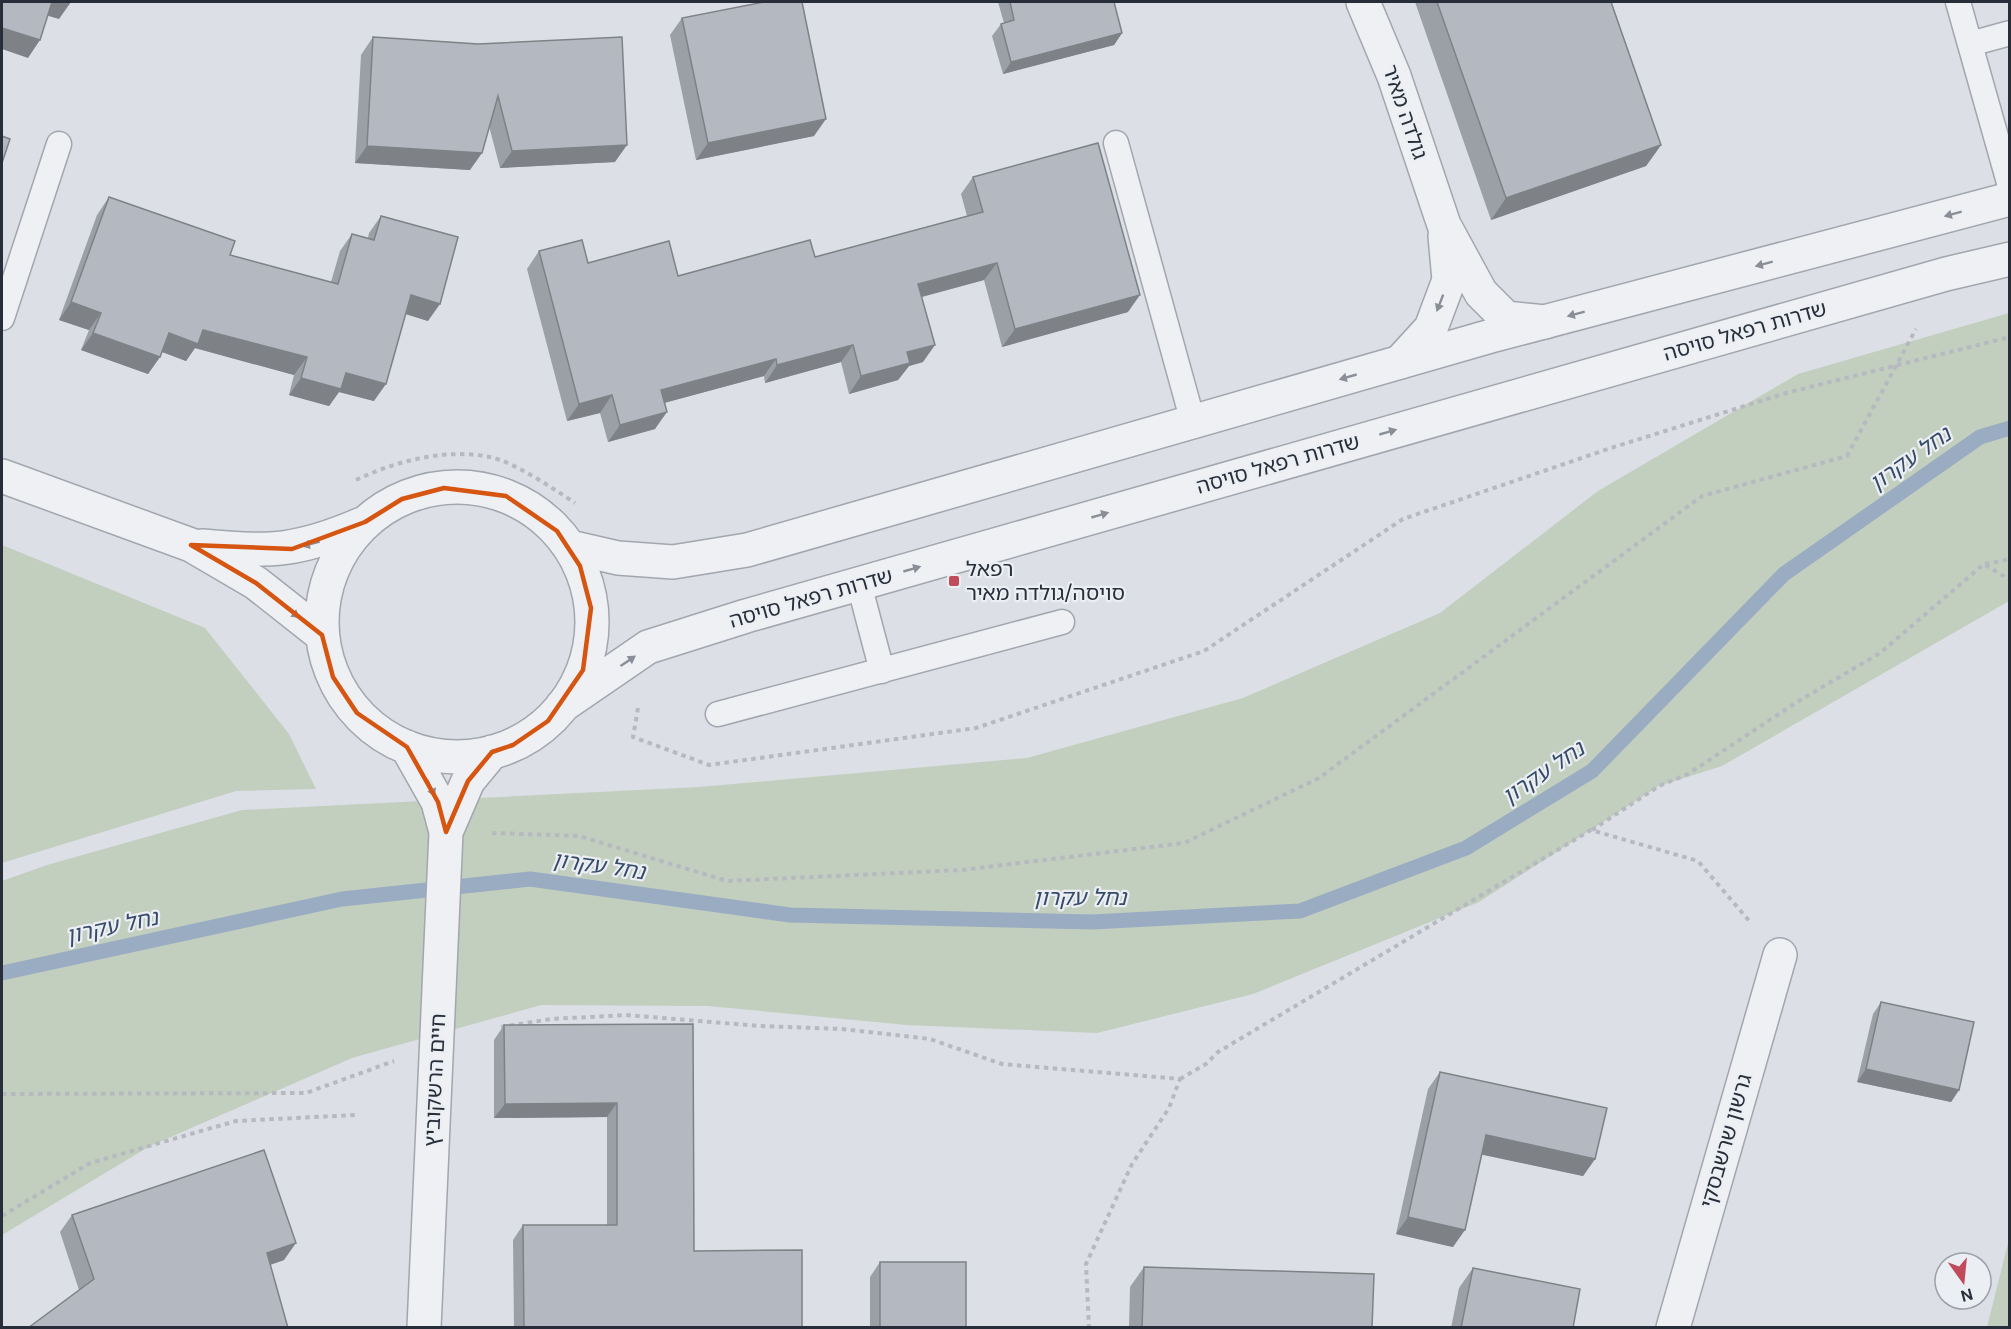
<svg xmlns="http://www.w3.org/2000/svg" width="2011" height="1329" viewBox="0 0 2011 1329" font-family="'DM Sans','Noto Sans Hebrew',sans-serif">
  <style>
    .green { fill: #c2cebe }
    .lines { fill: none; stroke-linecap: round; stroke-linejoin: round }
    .stream { stroke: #9aacc2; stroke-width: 15 }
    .service-casing { stroke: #a2a6ae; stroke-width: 27 }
    .minor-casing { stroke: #a2a6ae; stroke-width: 36 }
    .tertiary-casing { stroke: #a2a6ae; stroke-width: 36 }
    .path { stroke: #b6bac0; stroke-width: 4; stroke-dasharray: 4.5 4.5; stroke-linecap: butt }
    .service { stroke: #eef0f4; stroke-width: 24 }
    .minor { stroke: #eef0f4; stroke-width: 33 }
    .tertiary { stroke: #eef0f4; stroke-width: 33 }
    .wall { fill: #9b9fa6 }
    .shaded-wall { fill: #7e8287 }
    .building { fill: #b4b9c1; stroke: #7e8287; stroke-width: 1.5 }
    .oneway { fill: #8a8f97 }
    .marked { fill: none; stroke: #d55511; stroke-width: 4.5; stroke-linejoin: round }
    .poi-dot { fill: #c04b5a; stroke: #ebeef3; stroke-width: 2 }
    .labels { text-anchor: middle; stroke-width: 4.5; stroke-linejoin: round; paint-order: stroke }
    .street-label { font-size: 21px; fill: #272e3a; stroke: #ebeef3 }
    .poi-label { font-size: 21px; fill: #272e3a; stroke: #ebeef3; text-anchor: start }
    .water-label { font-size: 22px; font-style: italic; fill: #364b69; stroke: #ebeef3 }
  </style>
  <rect width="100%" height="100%" fill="#dcdfe5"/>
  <!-- green -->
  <path class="green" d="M2009 313V601L1722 766 1659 786 1479 902 1253 994 1097 1033 907 1025 708 1006 541 1005 352 1058 150 1146 2 1235V881L47 865 242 810 699 787 1027 758 1243 698 1440 613 1598 491 1798 374Z
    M2 545 205 628 289 734 316 789 236 791 2 863Z
    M2009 1239V1327H1987Z"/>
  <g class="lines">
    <!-- stream -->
    <path class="stream" d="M2 973 342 899 530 879 790 915 1092 922 1300 911 1466 848 1592 771 1784 574 1980 437 2010 428"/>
    <!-- service casing -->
    <g class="service-casing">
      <path id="service" d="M1958 2 2010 186
        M1970 44 2010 33
        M1116 143 1193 422
        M2 318 59 144
        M859 584 882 671
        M718 714 1062 622"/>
    </g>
    <!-- minor casing -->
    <g class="minor-casing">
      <path id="minor" d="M1363 2 1394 76 1444 225 1481 293 1506 318 1545 322
        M1400 362 1431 328 1449 280 1445 236
        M1673 1328 1780 955"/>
    </g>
    <!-- tertiary casing -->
    <g class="tertiary-casing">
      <path id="tertiary" d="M2 476 191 545 256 583 322 635
        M322 622a135 135 0 1 1 270 0a135 135 0 1 1-270 0Z
        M202 546C270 553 299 551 362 524
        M570 547 618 558 673 562 747 550 1491 336 2010 199
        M562 706 648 647 746 616 1946 274 2010 259
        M407 747 438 802 446 832 424 1328
        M446 832 468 781 492 752"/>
    </g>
    <!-- path -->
    <path class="path" d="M356 480C396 461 445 448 490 457 514 462 554 489 575 503
      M1985 564 2010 559
      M638 708 633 737 709 765 976 728 1204 651 1403 519 1611 448 1786 393 2010 337
      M1592 830 1659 786 1688 774 1797 702 1880 653 1984 564 2010 580
      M492 833 579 836 727 881 962 870 1184 843 1319 778 1702 496 1847 456 1916 329
      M501 1027 551 1019 626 1015 760 1026 842 1029 930 1039 1002 1064 1180 1079 1169 1108 1132 1164 1086 1264 1089 1328
      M1180 1079 1206 1064 1218 1052 1591 830 1698 861 1751 923
      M2 1094 306 1093 394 1061
      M2 1216 90 1163 236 1121 355 1115"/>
    <!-- service -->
    <use href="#service" class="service"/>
    <!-- minor -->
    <use href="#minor" class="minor"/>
    <!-- tertiary -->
    <use href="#tertiary" class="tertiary"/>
  </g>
  <!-- wall -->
  <path class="wall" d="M998 2H1114L1122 33 1114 45 1003 74 992 36 1001 24 1004 23Z
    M1415 2H1611L1661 145 1646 166 1491 220Z
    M682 18 814 136 696 160 670 35Z
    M373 37 478 44 615 162 500 168 489 126 470 170 355 163 361 55Z
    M973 177 1128 312 1002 347 984 280 922 297 923 362 909 366 898 380 849 394 841 362 765 383 764 376 664 403 655 429 608 442 600 413 567 421 527 269 539 251 588 263 678 276 815 257 967 216 961 194Z
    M109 197 230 255 331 282 340 251 352 234 368 238 369 233 381 216 428 321 406 314 374 401 339 392 329 406 289 395 294 375 195 348 186 361 162 352 160 357 148 374 81 350 89 330 59 320 97 215Z
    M1881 1002 1959 1090 1951 1102 1857 1082 1873 1014Z
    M693 1024 694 1251 802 1328H514L513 1240 523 1225H607V1117L494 1118V1040L504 1025Z
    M1440 1072 1595 1159 1583 1176 1482 1154 1453 1247 1396 1234 1428 1089Z
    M72 1215 284 1260 270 1265 79 1290 60 1232Z
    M880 1262 966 1328H870V1277Z
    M1144 1267 1372 1328H1129L1130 1287Z
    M1473 1268 1573 1328H1451L1459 1288Z"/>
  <!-- shaded-wall -->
  <path class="shaded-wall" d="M50 2H71L59 19 42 14Z
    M2 28 40 40 28 58 2 49Z
    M1122 33 1114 45 1003 74 1011 62Z
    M826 119 814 136 696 160 708 143Z
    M627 145 615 162 500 168 512 151Z
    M1661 145 1646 166 1491 220 1506 198Z
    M367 146 482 153 470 170 355 163Z
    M997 263 984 280 906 301 918 284Z
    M411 295 440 304 428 321 399 312Z
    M1140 295 1128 312 1002 347 1015 329Z
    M71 302 101 313 89 330 59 320Z
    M203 330 307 357 294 375 195 348 186 361 157 350 169 333Z
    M93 333 160 357 148 374 81 350Z
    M853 345 841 362 765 383 777 365Z
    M935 345 923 362 909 366 898 380 849 394 861 376 907 352Z
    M776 359 764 376 649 407 661 390Z
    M346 373 386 384 374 401 339 392 329 406 289 395 301 378Z
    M612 395 600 413 567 421 579 404Z
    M667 412 655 429 608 442 620 425Z
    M1866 1069 1959 1090 1951 1102 1857 1082Z
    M617 1103 607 1117 494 1118 505 1104Z
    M1486 1135 1595 1159 1583 1176 1474 1153Z
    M1408 1217 1465 1230 1453 1247 1396 1234Z
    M296 1243 284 1260 255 1270 267 1253Z"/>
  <!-- building -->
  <path class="building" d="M2 2H52L40 40 2 28Z
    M764 2H802L826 119 708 143 682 18Z
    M1010 2H1114L1122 33 1011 62 1001 24 1014 20Z
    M1437 2H1611L1661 145 1506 198Z
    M373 37 478 44 622 37 627 145 512 151 498 96 482 153 367 146Z
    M2 136 10 139 2 163Z
    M1098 143 1140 295 1015 329 997 263 918 284 935 345 907 352 910 363 861 376 853 345 777 365 776 359 661 390 667 412 620 425 612 395 579 404 539 251 582 240 588 263 669 241 678 276 810 240 815 257 983 212 973 177Z
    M109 197 235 241 230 255 338 284 352 234 374 240 381 216 458 237 440 304 411 295 386 384 346 373 341 389 301 378 307 357 203 330 198 344 169 333 160 357 93 333 101 313 71 302Z
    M1881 1002 1974 1022 1959 1090 1866 1069Z
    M693 1024 694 1251 802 1250V1328H524L523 1225H617V1103L505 1104 504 1025Z
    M1440 1072 1607 1108 1595 1159 1486 1135 1465 1230 1408 1217Z
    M264 1150 296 1243 267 1253 288 1328H28L94 1279 72 1215Z
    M880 1262H966V1328H880Z
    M1144 1267 1374 1274 1372 1328H1142Z
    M1473 1268 1580 1289 1573 1328H1461Z"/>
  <!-- one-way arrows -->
  <defs><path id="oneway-solid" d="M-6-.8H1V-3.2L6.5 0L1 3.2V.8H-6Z" transform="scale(1.5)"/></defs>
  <g class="oneway">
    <use href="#oneway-solid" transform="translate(1953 214) rotate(165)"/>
    <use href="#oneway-solid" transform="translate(1764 264) rotate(165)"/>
    <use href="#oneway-solid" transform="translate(1440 303) rotate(111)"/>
    <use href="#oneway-solid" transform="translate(1576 314) rotate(165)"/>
    <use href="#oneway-solid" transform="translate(1348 377) rotate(164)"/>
    <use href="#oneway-solid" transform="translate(1388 432) rotate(-16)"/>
    <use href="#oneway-solid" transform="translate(1100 515) rotate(-16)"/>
    <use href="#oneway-solid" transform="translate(311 544) rotate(165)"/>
    <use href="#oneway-solid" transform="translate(912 569) rotate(-16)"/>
    <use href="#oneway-solid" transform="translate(292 612) rotate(38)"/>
    <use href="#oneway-solid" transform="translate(628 661) rotate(-34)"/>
    <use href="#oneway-solid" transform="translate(431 788) rotate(65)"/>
  </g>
  <!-- marked area -->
  <path class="marked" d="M444 488 506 496 557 531 580 566 591 608 583 670 548 721 513 745 492 752 468 781 446 832 438 802 407 747 357 713 333 677 322 635 256 583 191 545 292 549 365 522 402 499Z"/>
  <!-- markers -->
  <rect class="poi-dot" x="948" y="575" width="12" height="12" rx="3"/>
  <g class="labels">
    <!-- street labels -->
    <g class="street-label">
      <text transform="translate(1405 112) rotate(71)" y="7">גולדה מאיר</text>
      <text transform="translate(1745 331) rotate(-16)" y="7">שדרות רפאל סויסה</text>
      <text transform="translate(1278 464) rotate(-16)" y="7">שדרות רפאל סויסה</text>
      <text transform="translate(811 598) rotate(-16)" y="7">שדרות רפאל סויסה</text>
      <text transform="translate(435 1080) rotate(-87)" y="7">חיים הרשקוביץ</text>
      <text transform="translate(1726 1141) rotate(-74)" y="7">גרשון שרשבסקי</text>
    </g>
    <!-- poi labels -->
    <g class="poi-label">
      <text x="966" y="576">רפאל<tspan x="966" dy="24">סויסה/גולדה מאיר</tspan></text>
    </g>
    <!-- water labels -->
    <g class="water-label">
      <text transform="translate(1910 458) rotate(-35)" y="8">נחל עקרון</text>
      <text transform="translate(1543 772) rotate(-34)" y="8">נחל עקרון</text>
      <text transform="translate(599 865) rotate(8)" y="8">נחל עקרון</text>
      <text x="1080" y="905">נחל עקרון</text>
      <text transform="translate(112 926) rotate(-12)" y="8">נחל עקרון</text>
    </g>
  </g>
  <!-- border -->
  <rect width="2011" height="1329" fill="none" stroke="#272e3a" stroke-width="6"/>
  <!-- north arrow -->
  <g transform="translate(1963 1281) rotate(165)"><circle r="28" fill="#ebeef3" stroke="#9da1a9" stroke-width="1.5"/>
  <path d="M0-4.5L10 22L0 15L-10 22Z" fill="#c04b5a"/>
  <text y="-9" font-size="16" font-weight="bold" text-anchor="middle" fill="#272e3a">N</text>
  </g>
</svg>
